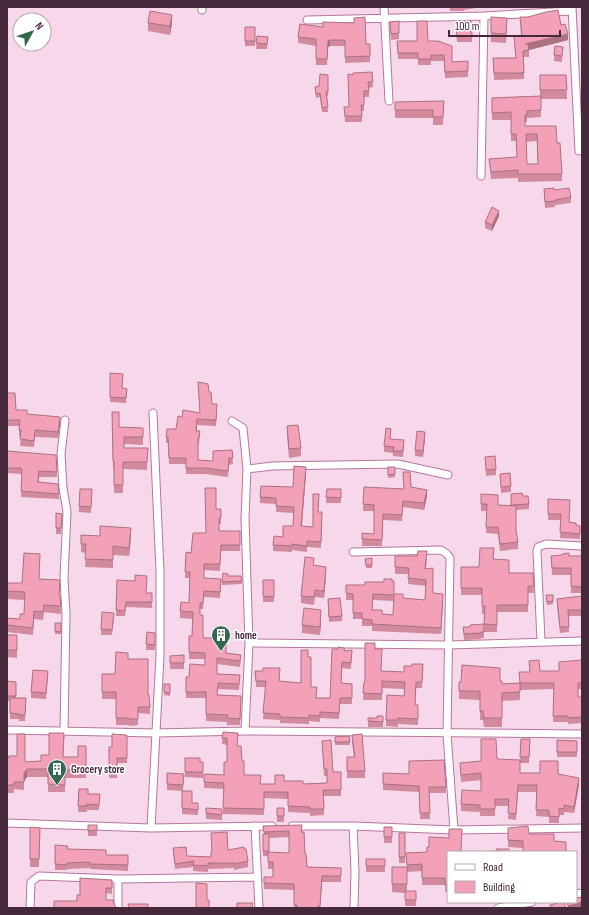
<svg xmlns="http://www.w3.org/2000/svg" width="589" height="915" viewBox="0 0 589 915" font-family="'Sofia Sans Condensed',sans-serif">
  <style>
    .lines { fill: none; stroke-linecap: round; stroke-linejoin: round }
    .minor-casing { stroke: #b775a0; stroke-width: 9 }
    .minor { stroke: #fff; stroke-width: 7 }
    .wall { fill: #d18a9e; fill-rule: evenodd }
    .shaded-wall { fill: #aa7181 }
    .building { fill: #f3a1b8; stroke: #aa7181; fill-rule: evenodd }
    .labels { text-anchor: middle; stroke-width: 3; stroke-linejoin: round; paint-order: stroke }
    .poi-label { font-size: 11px; font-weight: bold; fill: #45293b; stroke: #fff; text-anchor: start }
  </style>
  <rect width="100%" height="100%" fill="#f6d8ea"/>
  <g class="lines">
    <!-- minor casing -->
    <g class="minor-casing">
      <path id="minor" d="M202 7V10
        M384 7 389 101
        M572 7 579 151
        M307 20 484 16 571 11
        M481 176 484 16
        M232 421 243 428 247 469 245 519 249 643 245 731
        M247 469 272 466 398 464 448 475
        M353 552 441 550 447 554 450 558 447 734 454 830
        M541 641 537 551 538 547 546 544 582 546
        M249 643 448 645 582 641
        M7 730 156 733 245 731 582 734
        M64 732 66 614 64 578 67 512 63 488 61 454 65 420
        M7 823 151 828 272 826
        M255 826 259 908
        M292 826H353L454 830 582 828
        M353 826 355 871 354 908
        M151 828 160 656V571L153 413
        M576 894 582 893
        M30 908 31 882 39 876 118 879 257 877
        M118 908V879
        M498 908 532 902"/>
    </g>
    <!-- minor -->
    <use href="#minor" class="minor"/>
  </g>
  <!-- wall -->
  <path class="wall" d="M335 7H343V8H335Z
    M450 7H476V8L464 10V11H450Z
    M520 17 561 25 568 40 529 50V57H524V79L494 80 493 58H516L514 43V36H521Z
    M390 22 399 33V39L391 40Z
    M456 22 472 36V42H457Z
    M148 23H172L170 35 148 31Z
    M300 24 366 44H370V62L345 63V46H330L328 47 327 65H316V46L298 43V37Z
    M507 26 506 43 491 42V33Z
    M245 27H255V46H245Z
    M257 36 268 37 267 49H256Z
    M397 41H428L452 62 468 61V77L445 78 444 61H431V65H418V59H398Z
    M555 46 563 47 562 62 554 61Z
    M372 72 373 87 369 88V97H364V111H362V122H345L344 107H349L353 75Z
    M328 75V96H327L328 112H322L320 97 316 98 315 87 319 86Z
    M540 75H566L567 99H541V117L527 118V122H525V126L557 143 562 174V181L518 182V178L491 179 489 159 517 157 516 141H511V120H492V98L540 96ZM537 141 538 164H527L526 142Z
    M444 101 443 125H433V118H395V102Z
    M544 189 554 190 571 197V203L555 205V207L545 208Z
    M499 216 492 231 485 228V222Z
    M110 373 122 388 127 389 126 403 110 402Z
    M198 382 212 404 217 410 216 426 197 425V431H200L199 444H198V460L213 461 232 450 233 464 229 465 228 477 205 474H186V464H169L168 443H166V437L176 429 182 417 200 413Z
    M7 393 16 410 27 414 60 423 58 438 35 437 34 447 20 446 21 436H19V426H7Z
    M112 412 119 427 143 428V445L124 444V448H148L147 470 123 469V493H114V469H113Z
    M287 426 301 448V456L289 458 287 435Z
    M425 438 423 457 415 456V450Z
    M391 439 404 446 403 457 393 456V453L384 452V446Z
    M7 451 57 472V477H39V482L59 494V499L21 497 22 475 21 474 7 473Z
    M485 457 496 469V475L486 476Z
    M388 467H395V477L388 478Z
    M306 473 302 526 313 527 319 512H322L321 548 307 547V552L292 550V552L273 551V545L283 537 293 526 294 513 276 512V504L260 503V497L293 487Z
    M500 474 511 486V492L501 493Z
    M411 487 427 496 424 510 403 507 402 521 383 520 382 546H362V533L374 534V511H363V504L403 489Z
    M327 489H341V503H326Z
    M481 494 498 505H511V494L523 496 529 504V509L516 510V530L518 542V549L500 551 498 534 486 533 487 511H481Z
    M92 495 91 513 79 512V506Z
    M548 499 569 522 576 526 580 531V539L560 538 561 520H548Z
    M216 509H221V524H219V531H240V551H221L220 571 204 570V578L221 586 220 598 204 597 203 609H200V615L203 637 204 638 226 653 241 661 240 667 217 664V674L240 675 239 690 218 689 217 695 241 696 240 725H227V722L206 721V698H186V677H189L205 665V659H189V636H192L193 619 180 618V611L189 603 190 578H185L186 552 191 553 206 533Z
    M56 513 62 514 61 534H56Z
    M81 535 100 536H131L129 556 113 555V568L85 567 86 553 81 552Z
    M551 556H582V593H571V575H552Z
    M372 558V568H366L365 559Z
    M427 558 426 569 433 593 443 600 441 634 372 631V626H362V619H353V600H346V585L394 594 403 598 425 600 426 586 408 584V574H395V567ZM373 600 394 601 393 615 382 614 372 610Z
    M494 559 509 573H533L534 593H528V612H497V632H484L485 614H482V595H461V567H479Z
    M314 565 326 575 324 598 315 597 314 605 301 603V596Z
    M228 576H241L242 584 222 585V582Z
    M40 579 59 596 60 597 61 614 44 612 43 620 34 619 33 635 7 632V618L20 619 24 614 25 600 7 599V583H22Z
    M117 580 146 593H152V608L126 607 125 616H116Z
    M263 580H274V602H263Z
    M546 595H553V604L547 605Z
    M582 596V616H568L569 632 560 633 557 605V599Z
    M328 599 342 616V621L329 622Z
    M114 618 112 635H101V629Z
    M321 619 320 635 302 633V625Z
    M55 623H61V634H55Z
    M484 624V638H481V639L464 640 463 627H470Z
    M147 632 155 633V650H146Z
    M7 635H17V658L7 657Z
    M375 649 381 671 404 672 412 666 423 664 422 688H416L415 705 418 712V725L398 724V727L386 726V720L404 696V689L382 688V700H363L364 682H365Z
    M352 650 351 669 342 668 341 683 352 684V704H340L339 719 320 718V722L309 721V724L280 723V720L263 719 266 687H256L255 671 279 681 301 683 308 657 311 687 317 698H330L345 651Z
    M184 655V669H170V656Z
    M128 659 148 695 150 707V714L138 713V725L129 726V725H116V699H102V674H115Z
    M582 660V689H578V697H582V723L568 724V722H553L554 689 520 690V700L502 701V727H484L483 720H480V700L459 699V682L500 681 502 684 520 683 530 672 529 661 540 671H559V662Z
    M48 677 46 699 31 698V692Z
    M7 681 16 682V698H26L25 721H19V719H10V701H7Z
    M164 684H170V696L164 695Z
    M383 716V727H368V718H377Z
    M223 732 237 746 242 761 244 775 260 784H275L284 781 303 784 327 783V776H324L322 741 333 772H341V796H324V815L310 816V813L288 812V799L264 798V815L223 814 224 789 204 788V782L224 775 227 762V745L222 744Z
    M127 735V763H117V778H109V747H112Z
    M352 735 365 771V778H347V757H354L352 743Z
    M349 736 350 745H335V737Z
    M521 739H530L529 763H520Z
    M557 740 577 741V757H557Z
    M86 746V778H65V792H48V777H27L24 781V790L14 789V793H7V757L25 762 41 761 63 757H78Z
    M185 758 200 762H203V778L185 777Z
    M497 759 520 773 558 774 579 785 574 813 564 812V815H559V823H549V817L536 816 537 792H518L516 820 508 819 509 806H495V816H480V812L461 811V804L481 791V780L461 782 460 763Z
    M167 773 184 774 183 791 167 790Z
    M383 773 446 787V793H429L430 819H420L419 792 383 790Z
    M79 789 88 794H100L99 810H87V812H78Z
    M182 791 192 803H198V815L182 814Z
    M277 808H284V822H277Z
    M222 809V820L206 819V813Z
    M88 825 97 830V836H88Z
    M263 826 302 832 307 867 341 868V882H322L320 908H294V890L264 889V877H273V869H268V856H263V834H264ZM289 837V853L269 852V838Z
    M30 827 40 828 39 867H30Z
    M384 827H392V843H384Z
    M508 828 529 834 554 841 523 848 508 847Z
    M462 829 448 852V892H445V885H422V871L407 872V891L416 900V906H405V893L392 892V867H407L406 853 427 852 429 847 449 838Z
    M399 833H405V863H399Z
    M211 838 228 850 248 861V867L234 870V868L208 869V872L193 871V867L175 869 173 848 187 856 211 857 212 852Z
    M55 845 67 849 106 855H128V871L90 869V868L67 869V870H55Z
    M366 859H385V872H366Z
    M112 880V894L106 893 80 895Z
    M456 902H468V903H456Z"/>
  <!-- shaded-wall -->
  <path class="shaded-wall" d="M172 15V23L170 35V26Z
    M568 34V40L525 51V44Z
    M330 40V46L328 47 327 65 328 41Z
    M499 211V216L492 231V225Z
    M60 417V423L58 438V432Z
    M425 432V438L423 457V451Z
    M306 467V473L301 532V526Z
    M427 490V496L424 510V503Z
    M131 528V536L129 556V548Z
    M326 567V575L324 598V591Z
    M443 594V600L441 634V628Z
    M321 610V619L320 635V627Z
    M27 769V777L24 781V790V773Z
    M579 778V785L574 813V807Z
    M322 876V882L320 908V906Z
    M582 902V908H568V906Z"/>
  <!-- building -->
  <path class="building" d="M558 10 561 25 565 24 568 34 525 44H528L529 50 523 51 524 73H494L493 58H516L514 36H522L520 17H528L546 12Z
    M150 11 172 15 170 26 148 23Z
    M365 17 366 44H370V56L345 57V40H330L328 41 327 59H316V39L298 37 300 24 323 27V22L354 23V18Z
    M491 17 507 18 506 34 491 33Z
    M399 21V33L391 34 390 22Z
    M417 21H427L428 41H438L452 46V62L468 61V71L445 72 444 55H431V59H418V53H398L397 41H417Z
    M471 21 472 36 457 37 456 22Z
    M245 27H255V41H245Z
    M257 36 268 37 267 44 256 43Z
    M555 46 563 47 562 56 554 55Z
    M372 72 373 82H368L369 91H364V105H361L362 116H345L344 107H349L348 74 353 75V73Z
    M320 74 328 75V92H326L328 107 322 108 320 93 316 94 315 87 319 86Z
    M540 75H566L567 90H540Z
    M541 96V110L527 111V115H525V126H556L557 143H560L562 174H518V170L491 172 489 159 517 157 516 134H511V112L492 113V98ZM526 134H537L538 164H527Z
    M444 101 443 117H433V110H395V102Z
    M554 188V190L569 188 571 197 555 200V201L545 202 544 189Z
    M492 207 499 211 492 225 485 222Z
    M110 373 123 374 122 388 127 389 126 398 110 397Z
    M198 382 208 384 209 392H211L212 404H217L216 420 197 419 196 431H200L199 438H198V460L213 461V451L232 450 233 458H229L228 471 205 468H186V458H169L168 437H166L167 429H176L178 416 182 417 183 410 200 413Z
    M7 393H15L16 410H27V414L60 417 58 432 35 430 34 441 20 439 21 430H19L20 420H7Z
    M112 412H119V427L143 428V437H124V448H148L147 462H123V485H114V461H113Z
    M298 425 301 448 289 449 287 426Z
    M386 428 391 429 390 439 404 440 403 451H393L394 447 384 446Z
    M417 431 425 432 423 451 415 450Z
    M7 451 56 455 57 472 39 471 38 482 58 484 59 494 21 491 22 469 21 468H7Z
    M495 456 496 469 486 470 485 457Z
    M294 466 306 467 301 526 313 527V494H319L318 512H322L321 542 307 541V546L292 544V546L273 545 274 536 283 537V526H293L294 507 276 506V498L260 497 261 486 293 487Z
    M388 467H395V474L388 475Z
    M403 472H410L411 487 427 490 424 503 403 501 402 515 383 514 382 540 362 539V533L374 534V505L363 504 364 487 404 489Z
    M510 473 511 486 501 487 500 474Z
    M205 488H216V509H221V518H219V531H240V545H221L220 564H204V578L221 579 220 592 204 591 203 603H200V615H203V636L204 638H226V653L241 655 240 661 217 658V674L240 675 239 684 218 683 217 695 241 696 240 719 227 718 228 715 206 714V692H186V677H189L190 664 205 665V653L189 652V636H192L193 612 180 611 181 602 189 603 190 572H185L186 552 191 553 193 533H206Z
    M80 489H92L91 507 79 506Z
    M327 489H341V498L326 497Z
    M522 493 523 496H528L529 504 511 505V494Z
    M481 494 498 495V505L516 506V530L518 542 500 544 498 527H486L487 504H481Z
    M548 499 570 500 569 522 576 523V525L580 526V534L560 532 561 514H548Z
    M56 513 62 514 61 528H56Z
    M100 526 131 528 129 548 113 546V560L85 559 86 544H81V535L100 536Z
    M480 548H494L493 559 509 560V573H533L534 586H528V605H497V625L484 624 485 606H482V588H461V567H479Z
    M418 551H427L425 569 433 568V593L443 594 441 628 372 624V620L362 619V613H353V594L346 593V585H365V582H384V579H392V581H394V594H403V598L425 600 426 580 408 578 409 568 395 567V556H417ZM373 594 394 595 393 615 382 614V610H372Z
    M24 553 40 554 39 579 60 580 59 596 60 597 61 606 44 605 43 612 34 611 33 628 7 625V618L20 619V614H24L25 592 7 591V583H22Z
    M569 553V556H582V587L571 586V568H552L551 556 562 555V554Z
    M305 557 314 558 313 565 326 567 324 591 315 590 314 597 301 596Z
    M372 558V565H366L365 559Z
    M223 573 228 574V576H241L242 581 222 582Z
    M135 575 147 576 146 593H152V602H126L125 611 116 610 117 580 135 581Z
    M263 580H274V597L263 596Z
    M546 595H553V601L547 602Z
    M582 596V610H568L569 627H560L557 599Z
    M340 598 342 616 329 617 328 599Z
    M304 608 321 610 320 627 302 625Z
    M102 612 114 613 112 630 101 629Z
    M55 623H61V632L55 631Z
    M484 624V632H481V633L464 634 463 627H470V625Z
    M147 632 155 633V645L146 644Z
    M7 635H17V650H7Z
    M365 643H375V649H382L381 671 404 672V666H412V664H423L422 682H416L415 705H418V719L398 718V720H386L387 695 404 696 405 682 382 681V694L363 693 364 682H365Z
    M338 647 344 648 345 651 352 650 351 663 342 662 341 683 352 684V698H340L339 713 320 712V716L309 715V718L280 717V714L263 713 266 681H256L255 671H263V668H280L279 681 301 683V650H308V657H311V687H317L316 698H330L332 649H338Z
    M116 652 128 653V659H148V695H149L150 707H138V719H129V718H116V692H102V674H115Z
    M184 655V663H170V656Z
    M539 660 540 671H559V662L582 660V683H578V697H582V717L568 718V716H553L554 683H520L519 672H530L529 661Z
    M462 665 500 668V681H502V684L520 683V692L502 693V718H484L483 711H480V691H459V682H461Z
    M33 670 48 671 46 693 31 692Z
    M7 681 16 682V696H7Z
    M164 684H170V693L164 692Z
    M10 698H26L25 715H19V714L10 713Z
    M377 716H383V722L368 721V718H377Z
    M223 732 238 733 237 746H241L242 761H244V775H261L260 784H275V775H284V781H303V784L327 783V769H324L322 741 331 740 333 772H341V790H323L324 809H310V807L288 806V792H264V809L223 808 224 783 204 782V774L224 775V762H227V738H222Z
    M49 733H64L63 757H78V746H86V770H65V785L48 784V769H27L24 773V782H14V785H7V757L9 758V756H17V734H25V762L41 761V755H49Z
    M112 734 127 735V758H117V773H109V747H112Z
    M362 734 365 771H347V757H355L352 735Z
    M349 736 350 742H335V737Z
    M481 739H496L497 759 520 760V773H540V761H558V774L579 778 574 807 564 805V809L559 808V817L549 816V810H536L537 785H518L516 814 508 813 509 799H495V809H480V805L461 804 462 790 481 791V773L461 775 460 763 481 761Z
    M521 739H530L529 757H520Z
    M557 740 577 741V752H557Z
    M185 758H200V762H203V772H185Z
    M444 760 446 787H429L430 813H420L419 786 383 784V773L409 774V761Z
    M167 773 184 774 183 785 167 784Z
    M79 789H88V794H100L99 805 87 804V806H78Z
    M182 791H192V803H198V810L182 808Z
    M206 808 222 809V815L206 813Z
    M277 808H284V816H277Z
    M88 825H97V830L88 831Z
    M302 825 301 832H304L305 854H306L307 867 341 868V876H322L320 906H318V908H297V905H294V884L264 883V877H273V862H268V852L289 853V831L264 832 263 826Z
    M528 826 529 834H554V841L566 842V852H523V841L508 840V828Z
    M30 827 40 828 39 859H30Z
    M384 827H392V837H384Z
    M449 829H462L461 852H448V885H445V878H422V864L407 865 406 853 427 852V847H429V837L449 838Z
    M227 832 228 850 244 847V849H246L248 861 234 864V863H208V866L193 865 194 861 175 864 173 848 186 847 187 856 211 857V852H212L211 833Z
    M399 833H405V857H399Z
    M263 834H269V851H263Z
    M55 845 68 846 67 849 106 850V855H128V865L90 864V862L67 863V865L55 864Z
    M496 849H509V852H475L497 851Z
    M366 859H385V866H366Z
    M392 867H407V884H392Z
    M80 878 112 880V888H106V900H113L114 904 116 907V908H54V901H77V895H80Z
    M196 883 207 884V900H209V908H237V903H253L252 908H196Z
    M405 891H416V900H405Z
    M582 897V902L568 906 567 902H576V898Z
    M562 902H564L566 908H550V905Z
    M128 904H148V908H129Z"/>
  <!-- icons -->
  <defs>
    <g id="building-pin" transform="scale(1)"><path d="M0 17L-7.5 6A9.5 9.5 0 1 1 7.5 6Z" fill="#32684e" stroke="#fff"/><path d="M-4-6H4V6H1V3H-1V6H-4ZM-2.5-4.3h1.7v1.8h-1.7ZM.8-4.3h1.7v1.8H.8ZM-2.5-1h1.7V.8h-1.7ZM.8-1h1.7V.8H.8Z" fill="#fff"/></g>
  </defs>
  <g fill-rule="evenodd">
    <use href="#building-pin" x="221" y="635"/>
    <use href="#building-pin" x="57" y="769"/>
  </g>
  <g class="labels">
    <!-- poi labels -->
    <g class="poi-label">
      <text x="235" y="639">home</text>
      <text x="71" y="773">Grocery store</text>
    </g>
  </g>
  <!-- border -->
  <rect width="589" height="915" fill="none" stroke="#45293b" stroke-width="16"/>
  <!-- legend -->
  <rect x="447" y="851" width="130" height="52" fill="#ffffff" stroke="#b5a9b1"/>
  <rect x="455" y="864" width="20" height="6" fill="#ffffff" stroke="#b5a9b1"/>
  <text x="483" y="871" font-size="12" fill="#45293b">Road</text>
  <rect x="455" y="881" width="20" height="12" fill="#f3a1b8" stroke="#b5a9b1"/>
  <text x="483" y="891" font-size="12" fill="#45293b">Building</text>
  <!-- north arrow -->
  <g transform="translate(32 32) rotate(50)"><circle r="19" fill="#ffffff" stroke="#b5a9b1"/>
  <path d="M0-3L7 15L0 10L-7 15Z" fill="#32684e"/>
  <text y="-6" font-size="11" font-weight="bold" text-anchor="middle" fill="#45293b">N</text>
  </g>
  <!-- scale -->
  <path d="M449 30v6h111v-6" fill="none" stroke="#45293b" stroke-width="2"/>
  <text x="455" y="30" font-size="12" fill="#45293b" stroke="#ffffff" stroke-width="3" paint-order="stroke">100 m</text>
</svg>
